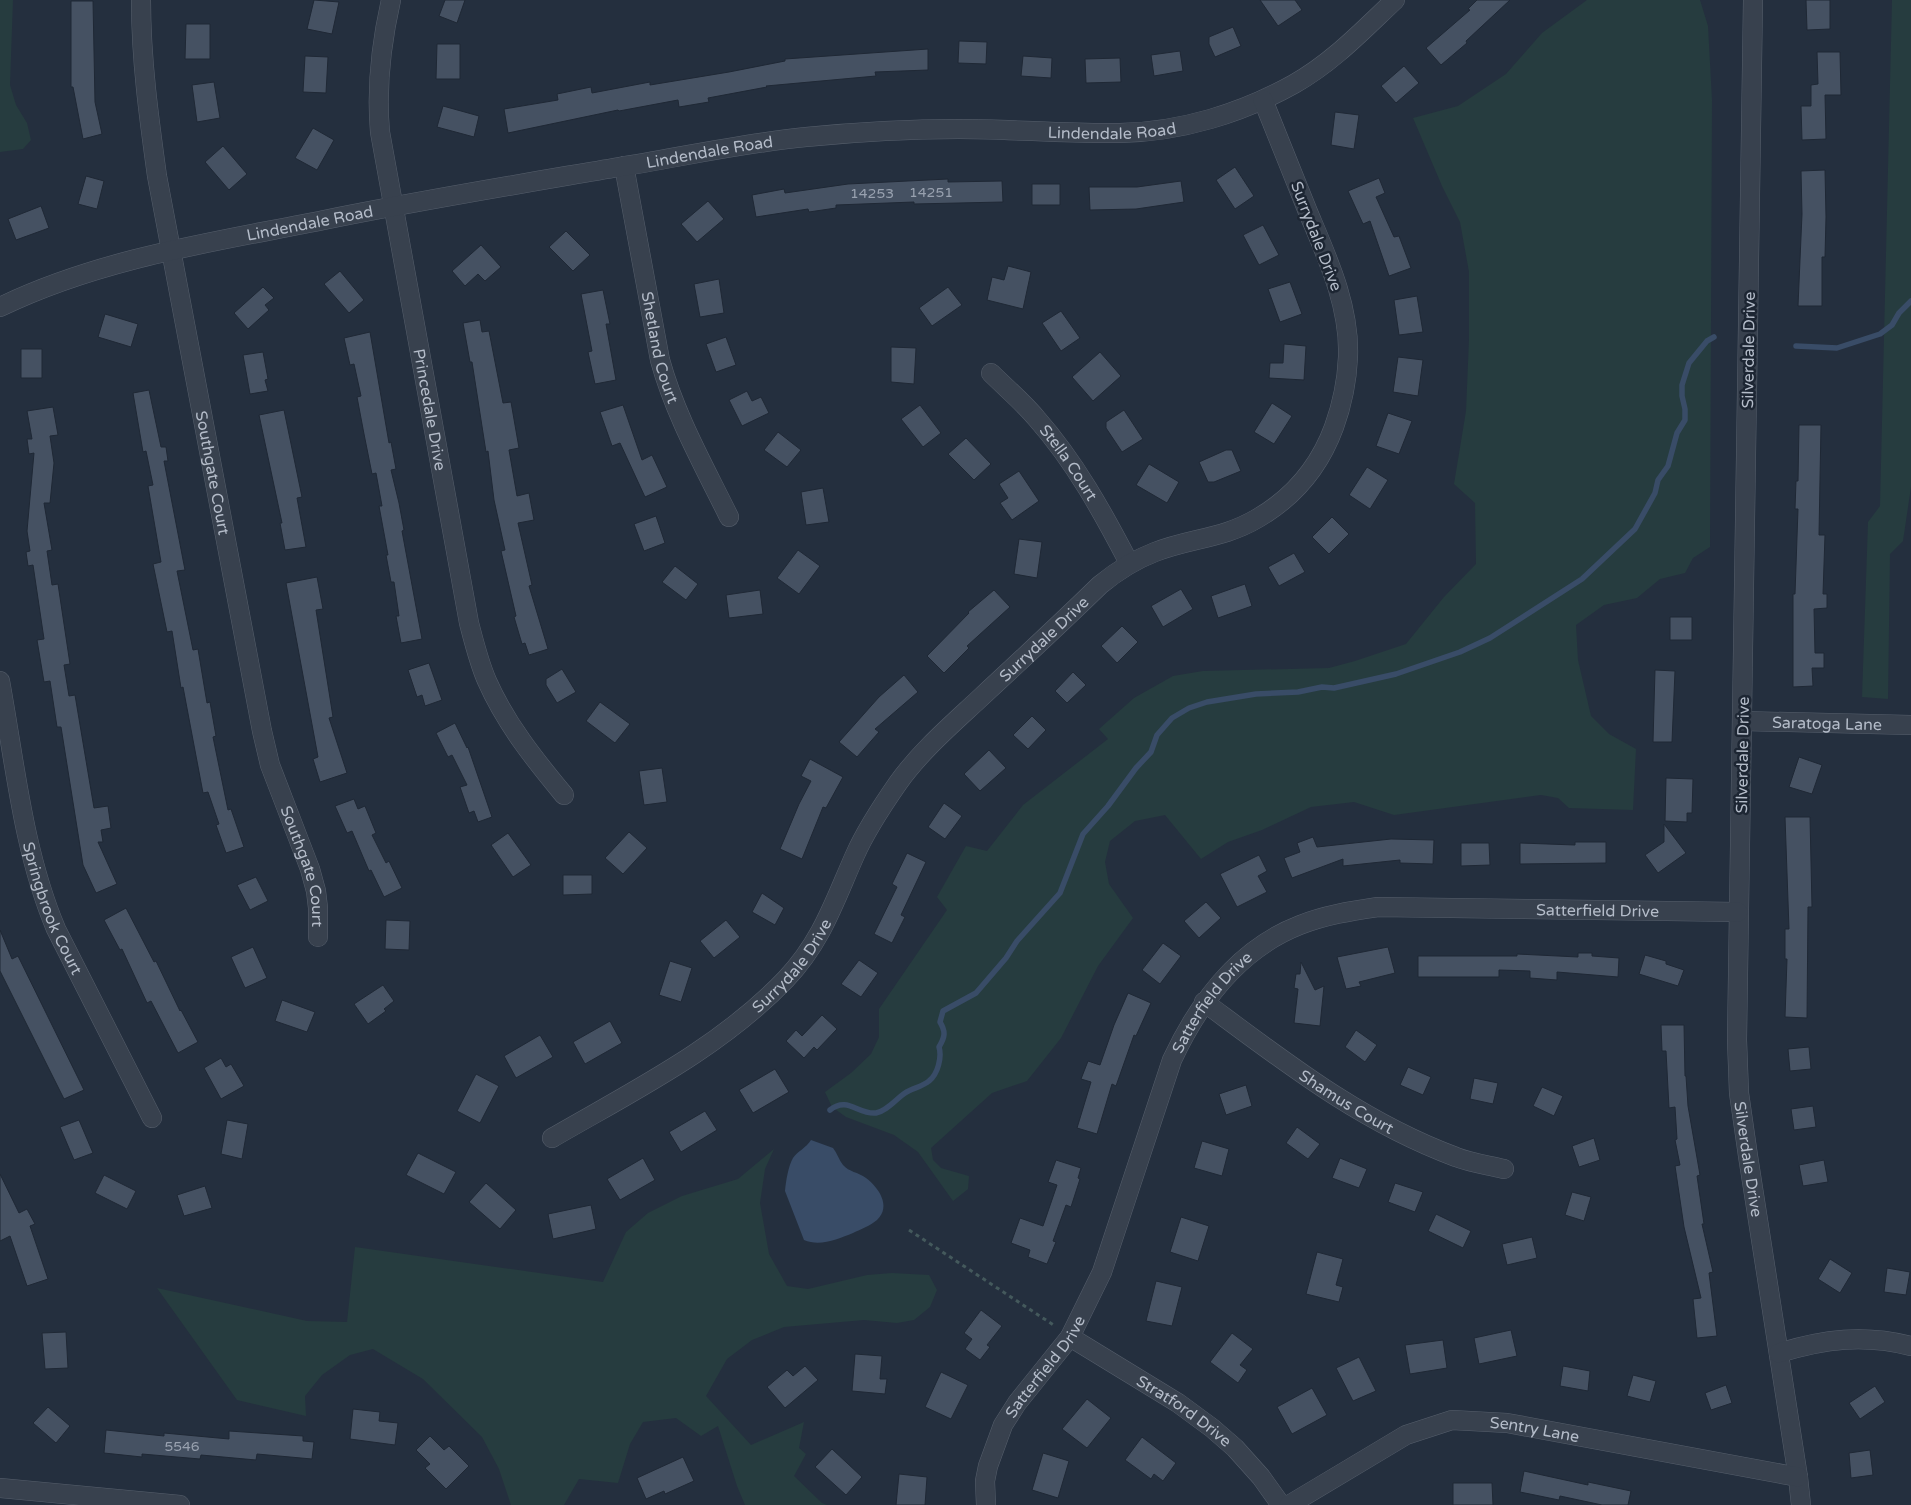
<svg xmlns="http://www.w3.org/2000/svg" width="1911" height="1505" viewBox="0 0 1911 1505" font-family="'Varela Round',sans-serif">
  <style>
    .green { fill: #263c3f }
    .water { fill: #394c67 }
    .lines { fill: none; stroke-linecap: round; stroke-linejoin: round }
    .stream { stroke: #394c67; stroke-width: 5.5 }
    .building { fill: #455162; stroke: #1f2835 }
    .minor-casing { stroke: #565f6c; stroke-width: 20 }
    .path { stroke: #44595c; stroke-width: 3; stroke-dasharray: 4 4; stroke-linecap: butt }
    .minor { stroke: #38414e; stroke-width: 19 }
    .labels { text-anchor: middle; stroke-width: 5; stroke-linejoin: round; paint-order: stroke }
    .number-label { font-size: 14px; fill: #98a1af }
    .street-label { font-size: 16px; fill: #b4bcc9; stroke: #1d2633 }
  </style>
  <rect width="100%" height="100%" fill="#242f3e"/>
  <!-- green -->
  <path class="green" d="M0 0H13L10 85 16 105 27 123 31 140 23 149 0 152Z
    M1587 0H1700L1708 26 1712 100 1710 547 1693 558 1685 573 1660 579 1637 598 1604 605 1576 625 1578 660 1591 716 1609 734 1636 749 1633 810 1569 808 1558 798 1541 795 1394 815 1354 802 1311 807 1262 830 1228 842 1201 859 1165 815 1135 821 1110 841 1105 862 1109 884 1133 918 1098 966 1061 1038 1027 1081 992 1093 931 1148 933 1160 941 1168 969 1176 968 1189 953 1201 918 1152 894 1135 846 1117 832 1107 825 1092 851 1073 871 1054 879 1037V1009L947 910 937 897 966 846 987 851 1023 805 1108 739 1099 729 1134 698 1173 676 1203 671 1329 668 1355 661 1406 644 1444 597 1476 564 1475 503 1454 484 1466 411 1469 339V272L1460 222 1442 186 1413 118 1458 106 1506 74 1542 33Z
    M1892 0H1911V487L1903 541 1890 554 1888 699 1862 697 1868 522 1880 506Z
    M774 1149 765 1169 760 1203 769 1254 787 1286 808 1289 867 1275 892 1273 929 1275 937 1290 930 1307 914 1320 897 1323 864 1320 784 1327 752 1340 727 1359 706 1396 751 1445 804 1422 799 1448 806 1454 794 1476 822 1503 827 1505H745L737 1486 718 1426 701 1436 676 1418 643 1422 630 1444 618 1483 579 1479 564 1505H511L499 1469 482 1437 423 1379 373 1349 350 1355 322 1375 305 1396 306 1416 237 1400 157 1288 307 1321 347 1322 355 1247 603 1282 626 1232 648 1213 682 1196 738 1179Z"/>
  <!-- water -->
  <path class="water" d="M811 1140 833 1148C837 1153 839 1160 843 1165 849 1172 858 1172 866 1178 878 1187 892 1206 877 1220 870 1226 861 1229 853 1233 838 1239 820 1247 804 1240L785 1191C786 1181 788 1167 793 1158 798 1151 806 1148 811 1140Z"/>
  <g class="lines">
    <!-- stream -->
    <path class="stream" d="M1796 346 1837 348 1880 334 1892 325 1899 313 1911 301
      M830 1110C848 1096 858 1115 876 1113 887 1111 896 1099 905 1093 912 1088 922 1087 929 1081 938 1074 942 1057 939 1047 945 1037 946 1032 940 1022L943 1011 976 993 1006 958 1017 941 1060 893 1083 834 1108 806 1136 768 1151 752 1157 735 1172 718 1189 708 1207 702 1256 694 1298 692 1322 687 1334 688 1396 674 1460 652 1490 638 1582 579 1635 529 1655 493 1658 480 1668 466 1677 433 1685 420V409L1682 396V385L1689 363 1707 341 1714 337"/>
  </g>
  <!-- building -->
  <path class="building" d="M314 0 339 2 332 34 307 29Z
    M445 0H465L457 23 439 16Z
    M1260 0H1295L1302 10 1278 26Z
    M1477 0H1510L1466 41 1467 43 1441 65 1426 48 1470 10 1468 9Z
    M1806 0H1830V29L1807 30Z
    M71 1H93L95 102 102 134 83 139 73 87H71Z
    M186 24H210V59H185Z
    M1233 27 1241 46 1215 57 1209 44V37Z
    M959 41 987 42 986 64 958 63Z
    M437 44H460V79H436Z
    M928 49V70L875 72 876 76 766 86 767 87 708 98 709 102 679 107 678 100 619 111 618 110 508 133 504 109 558 100 557 94 591 87 592 93 650 82V85L729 72 785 61V59Z
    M1180 51 1183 71 1154 76 1151 55Z
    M1817 52H1840L1841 95H1825L1826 139 1802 140 1801 106H1811V85L1818 84Z
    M305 56 328 57 326 93 303 92Z
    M1023 56 1052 58 1051 78 1021 76Z
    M1120 58 1121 82 1086 83 1085 59Z
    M1404 66 1419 83 1396 103 1381 86Z
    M214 82 220 118 197 122 192 85Z
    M443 106 479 116 474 137 437 127Z
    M1335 112 1359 115 1354 149 1331 145Z
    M313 128 334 140 317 170 295 158Z
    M223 146 247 174 229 190 205 162Z
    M1235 167 1254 196 1235 209 1216 180Z
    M1825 170 1826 217 1825 257H1822V306H1798L1802 214 1801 171Z
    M86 176 104 181 97 209 78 204Z
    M1379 178 1385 193 1376 197 1394 237 1399 236 1411 268 1389 276 1370 221 1363 224 1348 191Z
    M948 179V182L1002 181 1003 202 914 204V202L836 205V208L809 212 808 209 756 217 752 195 784 189 785 193 848 184Z
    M1181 181 1184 202 1136 209 1090 210 1089 187H1137Z
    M1032 184H1060V205H1032Z
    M708 201 724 219 697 242 681 224Z
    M41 206 49 228 16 240 8 219Z
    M1263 225 1279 255 1259 265 1243 235Z
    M566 231 590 255 573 271 549 247Z
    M481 245 501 267 485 281 478 274 465 286 452 271Z
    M1008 266 1031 272 1023 309 987 300 992 277 1004 280Z
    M340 271 364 300 349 313 324 284Z
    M719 279 724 313 700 317 694 284Z
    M1290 282 1302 314 1280 322 1268 289Z
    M263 287 274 298 265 305 269 310 248 329 234 313Z
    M948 287 962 305 932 326 919 308Z
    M603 290 610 324H606L616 380 595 384 588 352 592 351 581 294Z
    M1417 296 1423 332 1399 335 1394 300Z
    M1061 311 1080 338 1061 351 1042 323Z
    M105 314 138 324 131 347 98 337Z
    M480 320 482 332 489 331 503 403 511 402 519 448 509 450 517 496 529 493 534 520 518 523 532 585 529 586 548 649 529 655 525 643 522 644 514 617 516 616 501 551 505 550 494 500 488 451 486 452 472 362H470L463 323Z
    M370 332 389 443 391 442 396 469 391 470 399 503 404 530 402 531 422 639 401 643 396 616H399L394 582H391L386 555H388L379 506H382L376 473 372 474 364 434 357 397 361 396 354 364 350 365 344 338Z
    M726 337 736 365 716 372 706 344Z
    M1284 344 1306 346 1304 380 1269 378 1270 363H1283Z
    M891 347 916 348 914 384 891 382Z
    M21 349H42V378H21Z
    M263 352 268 379 265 380 268 391 250 394 243 355Z
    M1100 352 1121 376 1093 401 1072 377Z
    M1398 357 1423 360 1418 396 1393 392Z
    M149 390 161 447H166L168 461H164L185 570 177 571 193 650 198 649 207 703 210 702 216 736 213 737 228 810 231 809 244 847 226 853 216 825 219 824 208 792 203 793 183 687 181 688 172 631 167 632 153 564 161 562 148 486 153 485 146 451 143 452 133 393Z
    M747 391 752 401 761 397 769 413 742 426 729 400Z
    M1272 403 1292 416 1274 444 1254 432Z
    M623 405 642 460 652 455 667 487 645 497 620 443 612 446 600 412Z
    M920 405 941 433 923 447 901 419Z
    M53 407 58 435 50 436 54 463 50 503H44L52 550 47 551 52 585 58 584 70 664 64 665 69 696 75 695 94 808 108 806 111 828 101 830 103 842H98L117 884 96 893 83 865 61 727H57L50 681 44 682 37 640 44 639 33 565 28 566 26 552 30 551 27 531 34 453 29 454 27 439H32L27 411Z
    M284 410 302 497 297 498 306 547 285 550 280 523H282L259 415Z
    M1124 410 1143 439 1122 452 1106 428V422Z
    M1388 413 1412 421 1399 454 1376 446Z
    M1799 425H1821L1819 535H1825L1823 594H1827V608L1814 609 1815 653H1824V668H1812L1813 686 1793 687V594H1795L1798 509H1795L1796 481H1798Z
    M778 432 801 450 787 467 764 450Z
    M966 438 991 464 974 480 948 454Z
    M1226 450H1232L1241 471 1214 482H1208L1199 462Z
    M1149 464 1179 482 1167 503 1136 485Z
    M1367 467 1388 480 1370 509 1349 495Z
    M1019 471 1039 501 1012 520 1000 503 1008 498 999 484Z
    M823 488 829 522 806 525 801 492Z
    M656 516 665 543 644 551 634 524Z
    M1332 517 1349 534 1329 554 1312 537Z
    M1019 539 1042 542 1037 578 1014 574Z
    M798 550 820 566 799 594 777 578Z
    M1294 553 1305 572 1279 586 1268 567Z
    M675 566 698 584 686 600 662 582Z
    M317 577 323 609 316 610 333 717 329 718 347 773 320 782 313 759 318 757 286 583Z
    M1245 584 1252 606 1218 618 1211 596Z
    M1181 589 1193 609 1163 627 1151 606Z
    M760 590 763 614 729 618 726 595Z
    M994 590 1010 607 967 646 969 648 944 673 927 656 969 613 968 612Z
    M1670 617H1692V640H1670Z
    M1122 626 1138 642 1117 663 1101 646Z
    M429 663 442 700 425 706 422 695 417 697 408 670Z
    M562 669 576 692 557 703 546 685V679Z
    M1655 670 1675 671 1672 742H1653Z
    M1073 672 1086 685 1067 703 1055 691Z
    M904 675 918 692 875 729 879 732 857 757 839 742 879 697Z
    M600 702 630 724 615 743 586 721Z
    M1032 716 1046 730 1028 749 1013 735Z
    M455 723 467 748 468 747 492 817 478 822 474 811 469 813 460 787 467 785 452 755 448 757 436 733Z
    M989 750 1006 768 980 791 964 774Z
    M1799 757 1822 765 1812 794 1789 787Z
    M810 759 843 777 826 808 823 807 802 859 780 849 799 804 811 781 801 776Z
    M662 768 667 802 644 805 639 771Z
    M1666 778 1693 779 1692 813H1687V822L1665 821Z
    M354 799 358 809 365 806 376 833 372 835 386 863 389 861 402 888 384 897 371 870 369 871 352 831 347 833 335 806Z
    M944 803 962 816 945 839 928 827Z
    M1785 817H1810L1812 907H1808L1807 1018 1785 1017 1787 959H1785V929H1789Z
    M1664 824 1686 853 1658 873 1645 855 1664 842Z
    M629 832 647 848 623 874 605 858Z
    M508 833 531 865 513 877 491 845Z
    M1313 837 1317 847 1391 839 1434 840 1433 864 1400 863V860L1343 866V859L1292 878 1284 858 1300 852 1297 843Z
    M1575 842H1606V863L1520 864V843L1575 845Z
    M1461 843H1489L1490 865 1461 866Z
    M907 853 926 862 901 915 905 917 892 943 874 934 897 887 892 884Z
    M1259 855 1267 871 1258 876 1267 892 1237 907 1220 874Z
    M563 875H592V894L563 895Z
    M256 877 268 901 250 910 237 885Z
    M762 893 784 908 775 925 752 912Z
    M1206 902 1221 918 1199 938 1184 921Z
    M126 908 154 962 156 961 180 1011 181 1010 198 1042 178 1053 151 1001 147 1003 122 949 120 950 104 920Z
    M386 920 410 921 409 950 385 949Z
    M726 920 740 937 714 958 700 941Z
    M0 930 12 959 18 956 84 1090 64 1099 0 971Z
    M1163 943 1181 956 1160 984 1142 970Z
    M253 947 267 978 245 988 231 957Z
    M1388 947 1395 973 1359 982 1361 986 1346 989 1337 957Z
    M1578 953H1592V956L1619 958 1618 977 1557 972V980L1530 978V971L1499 970V977H1418V956H1517V954L1578 957Z
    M1645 955 1666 961V964L1684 970 1678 986 1639 974Z
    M859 960 878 973 861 997 841 984Z
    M670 961 692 968 681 1002 659 995Z
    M1301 962 1315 990 1324 986 1320 1026 1294 1023 1298 989 1294 988 1296 974H1300Z
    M383 985 394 1001 384 1009 386 1011 368 1024 354 1004Z
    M1128 993 1151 1003 1136 1036 1134 1035 1116 1086 1112 1084 1097 1134 1077 1128 1091 1082 1081 1079 1088 1061 1100 1065 1114 1025Z
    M282 1000 315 1012 307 1032 275 1021Z
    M822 1015 837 1029 817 1050 814 1047 804 1058 786 1041 796 1030 802 1036Z
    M610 1021 622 1043 585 1064 573 1042Z
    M1661 1025H1684L1685 1076H1686L1688 1106 1700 1175 1697 1176 1704 1224H1702L1713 1272 1709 1273 1717 1336 1697 1338 1693 1299 1701 1298 1684 1227 1675 1166 1680 1165 1675 1140 1677 1139 1675 1107 1669 1108 1666 1051H1662Z
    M1356 1030 1377 1045 1365 1062 1345 1047Z
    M540 1035 553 1057 516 1078 504 1056Z
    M1809 1047 1811 1069 1790 1071 1788 1049Z
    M221 1058 226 1067 231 1064 244 1086 221 1099 204 1068Z
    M1408 1067 1431 1077 1423 1095 1400 1085Z
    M775 1069 789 1092 753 1113 739 1090Z
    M476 1074 499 1086 480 1123 457 1111Z
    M1474 1078 1498 1083 1493 1104 1470 1099Z
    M1246 1085 1252 1106 1226 1115 1219 1094Z
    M1542 1087 1563 1096 1554 1116 1533 1106Z
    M1813 1106 1816 1127 1794 1130 1791 1109Z
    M705 1111 717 1130 681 1152 669 1132Z
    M79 1120 93 1153 74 1160 60 1127Z
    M227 1120 248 1124 242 1159 221 1154Z
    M1297 1127 1320 1144 1308 1159 1286 1143Z
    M1594 1138 1600 1160 1579 1167 1572 1146Z
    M1202 1141 1229 1149 1222 1176 1194 1168Z
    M418 1153 456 1172 444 1194 406 1175Z
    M643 1158 655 1180 620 1200 607 1179Z
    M1340 1158 1367 1169 1359 1188 1332 1178Z
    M1056 1160 1081 1168 1078 1178 1080 1179 1071 1207 1066 1205 1053 1241 1056 1242 1047 1264 1028 1257 1030 1250 1011 1243 1020 1218 1043 1226 1057 1185 1048 1182Z
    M1824 1160 1828 1182 1803 1186 1799 1165Z
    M0 1174 19 1213 27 1209 35 1224 30 1226 48 1279 27 1286 10 1236 0 1241Z
    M104 1175 136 1191 127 1209 95 1193Z
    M486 1183 516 1210 500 1229 469 1202Z
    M1395 1183 1423 1192 1415 1212 1388 1202Z
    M205 1186 212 1208 184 1216 177 1195Z
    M1572 1192 1591 1197 1584 1221 1565 1215Z
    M591 1205 596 1229 553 1239 548 1214Z
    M1436 1214 1471 1231 1463 1248 1428 1231Z
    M1181 1217 1209 1226 1198 1261 1170 1252Z
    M1532 1237 1537 1258 1507 1265 1502 1244Z
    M1317 1252 1343 1259 1336 1285 1343 1287 1339 1302 1306 1294Z
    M1830 1259 1852 1273 1840 1293 1818 1279Z
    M1887 1268 1910 1272 1906 1295 1884 1292Z
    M1156 1281 1182 1287 1172 1326 1146 1321Z
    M981 1310 1002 1326 987 1345 990 1347 980 1360 965 1349 972 1339 964 1333Z
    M1511 1330 1517 1356 1479 1364 1474 1338Z
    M66 1332 68 1368 45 1369 42 1333Z
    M1232 1333 1253 1349 1240 1365 1247 1370 1238 1383 1210 1362Z
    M1443 1340 1447 1368 1410 1374 1405 1345Z
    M855 1354 882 1356 880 1379H887L885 1394 852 1391Z
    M1359 1357 1376 1391 1353 1401 1336 1368Z
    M805 1366 818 1380 785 1408 767 1387 787 1370 793 1376Z
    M1563 1366 1590 1371 1588 1391 1560 1386Z
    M941 1372 968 1385 951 1419 925 1407Z
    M1633 1375 1656 1381 1650 1402 1627 1396Z
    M1726 1385 1732 1403 1711 1410 1705 1393Z
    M1875 1386 1885 1402 1860 1419 1849 1403Z
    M1312 1388 1327 1415 1292 1434 1277 1407Z
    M1087 1399 1111 1418 1087 1448 1062 1429Z
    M48 1407 70 1426 56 1443 33 1423Z
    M353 1409 380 1412 379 1421 398 1423 395 1445 350 1439Z
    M106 1430 164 1436V1433L229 1439V1431L303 1436V1441L314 1442 312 1459 257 1454 256 1460 201 1455 200 1459 142 1454V1457L104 1453Z
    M430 1436 444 1450 449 1446 469 1466 446 1489 425 1468 430 1464 416 1450Z
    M1142 1437 1176 1463 1163 1481 1154 1474 1151 1479 1125 1460Z
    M832 1449 862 1477 846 1495 815 1467Z
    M1870 1450 1873 1475 1851 1478 1849 1453Z
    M1043 1453 1069 1461 1058 1498 1032 1490Z
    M683 1457 694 1481 665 1494 664 1491 646 1499 637 1478Z
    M1524 1471 1588 1485V1482L1631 1491 1628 1505H1602L1560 1496 1559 1500 1520 1492Z
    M899 1474 927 1477 925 1505H896Z
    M1453 1483H1492L1493 1505H1453Z"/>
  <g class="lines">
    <!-- minor casing -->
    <g class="minor-casing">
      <g id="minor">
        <path id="s1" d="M141 0C141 60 149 118 157 176L262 731 270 765 310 869 316 891 318 908V937"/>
        <path id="s2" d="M391 0C381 44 376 86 380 132L469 623C474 642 479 663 487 681 506 724 535 760 564 795"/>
        <path id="s3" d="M1753 0 1737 1040 1739 1093 1748 1156 1798 1477 1801 1505"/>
        <path id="s4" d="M624 166 660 360C675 415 704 466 729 517"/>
        <path id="s5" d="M0 307C101 258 214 242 324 220 422 200 520 184 619 167 681 157 743 143 806 137 857 132 908 129 959 129 1013 129 1067 134 1120 133 1181 132 1242 113 1294 84 1333 62 1363 30 1395 0"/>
        <path id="s6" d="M991 373C1006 388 1023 402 1037 419 1075 462 1103 513 1129 563"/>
        <path id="s7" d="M0 681C15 763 23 851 56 929L152 1118"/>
        <path id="s8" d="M1743 721 1911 725"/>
        <path id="s9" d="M1204 1002C1285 1062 1361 1122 1456 1157 1471 1163 1488 1165 1504 1169"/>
        <path id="s10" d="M552 1138C633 1091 720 1048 786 979 822 941 834 902 855 855 866 830 882 806 898 783 920 752 950 726 978 700 1019 662 1060 624 1100 585 1117 571 1134 560 1155 552 1190 538 1223 539 1258 518 1294 497 1320 465 1334 427 1342 405 1347 380 1348 357 1350 306 1327 257 1308 212 1293 174 1278 137 1263 100"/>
        <path id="s11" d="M1070 1337 1178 1403 1212 1428 1235 1448 1261 1477 1281 1505"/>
        <path d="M1779 1353C1824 1339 1864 1334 1911 1346"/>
        <path d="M0 1488 180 1505"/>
        <path id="s12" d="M986 1505 985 1481 988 1466 1003 1425 1017 1403 1070 1337 1102 1272 1172 1060C1199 1002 1238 949 1300 925 1325 915 1351 911 1378 907L1738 912"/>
        <path id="s13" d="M1289 1505 1406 1435 1452 1420 1507 1423 1798 1477"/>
      </g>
    </g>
    <!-- path -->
    <path class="path" d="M909 1230 1055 1326"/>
    <!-- minor -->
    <use href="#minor" class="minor"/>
  </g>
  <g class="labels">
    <!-- number labels -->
    <g class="number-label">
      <text x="931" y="197">14251</text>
      <text x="872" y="198">14253</text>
      <text x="182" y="1451">5546</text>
    </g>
    <!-- street labels -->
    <g class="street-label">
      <text dy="6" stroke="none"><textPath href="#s5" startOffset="1132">Lindendale Road</textPath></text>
      <text dy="6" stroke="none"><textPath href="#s5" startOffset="728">Lindendale Road</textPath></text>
      <text dy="6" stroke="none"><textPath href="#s5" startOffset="322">Lindendale Road</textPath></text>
      <text transform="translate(1317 236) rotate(69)" y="6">Surrydale Drive</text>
      <text dy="6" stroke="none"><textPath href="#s4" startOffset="185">Shetland Court</textPath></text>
      <text transform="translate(1748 350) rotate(-89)" y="6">Silverdale Drive</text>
      <text dy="6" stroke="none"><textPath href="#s2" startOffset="415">Princedale Drive</textPath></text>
      <text dy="6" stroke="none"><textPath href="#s6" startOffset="119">Stella Court</textPath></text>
      <text dy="6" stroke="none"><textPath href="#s1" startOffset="479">Southgate Court</textPath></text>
      <text dy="6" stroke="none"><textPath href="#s10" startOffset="716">Surrydale Drive</textPath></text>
      <text dy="6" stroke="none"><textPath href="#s8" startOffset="84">Saratoga Lane</textPath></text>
      <text transform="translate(1742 755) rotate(-89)" y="6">Silverdale Drive</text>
      <text dy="6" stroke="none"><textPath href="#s1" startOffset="884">Southgate Court</textPath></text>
      <text dy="6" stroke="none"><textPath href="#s7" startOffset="234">Springbrook Court</textPath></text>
      <text dy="6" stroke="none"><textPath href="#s12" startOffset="980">Satterfield Drive</textPath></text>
      <text dy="6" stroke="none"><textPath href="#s10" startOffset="298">Surrydale Drive</textPath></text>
      <text dy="6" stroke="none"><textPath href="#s12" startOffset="560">Satterfield Drive</textPath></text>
      <text dy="6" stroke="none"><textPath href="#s9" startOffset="174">Shamus Court</textPath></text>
      <text dy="6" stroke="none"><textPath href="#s3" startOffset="1160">Silverdale Drive</textPath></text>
      <text dy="6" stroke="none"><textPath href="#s12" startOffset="155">Satterfield Drive</textPath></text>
      <text dy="6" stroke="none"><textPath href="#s11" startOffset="136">Stratford Drive</textPath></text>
      <text dy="6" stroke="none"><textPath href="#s13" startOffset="268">Sentry Lane</textPath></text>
    </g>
  </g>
</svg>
